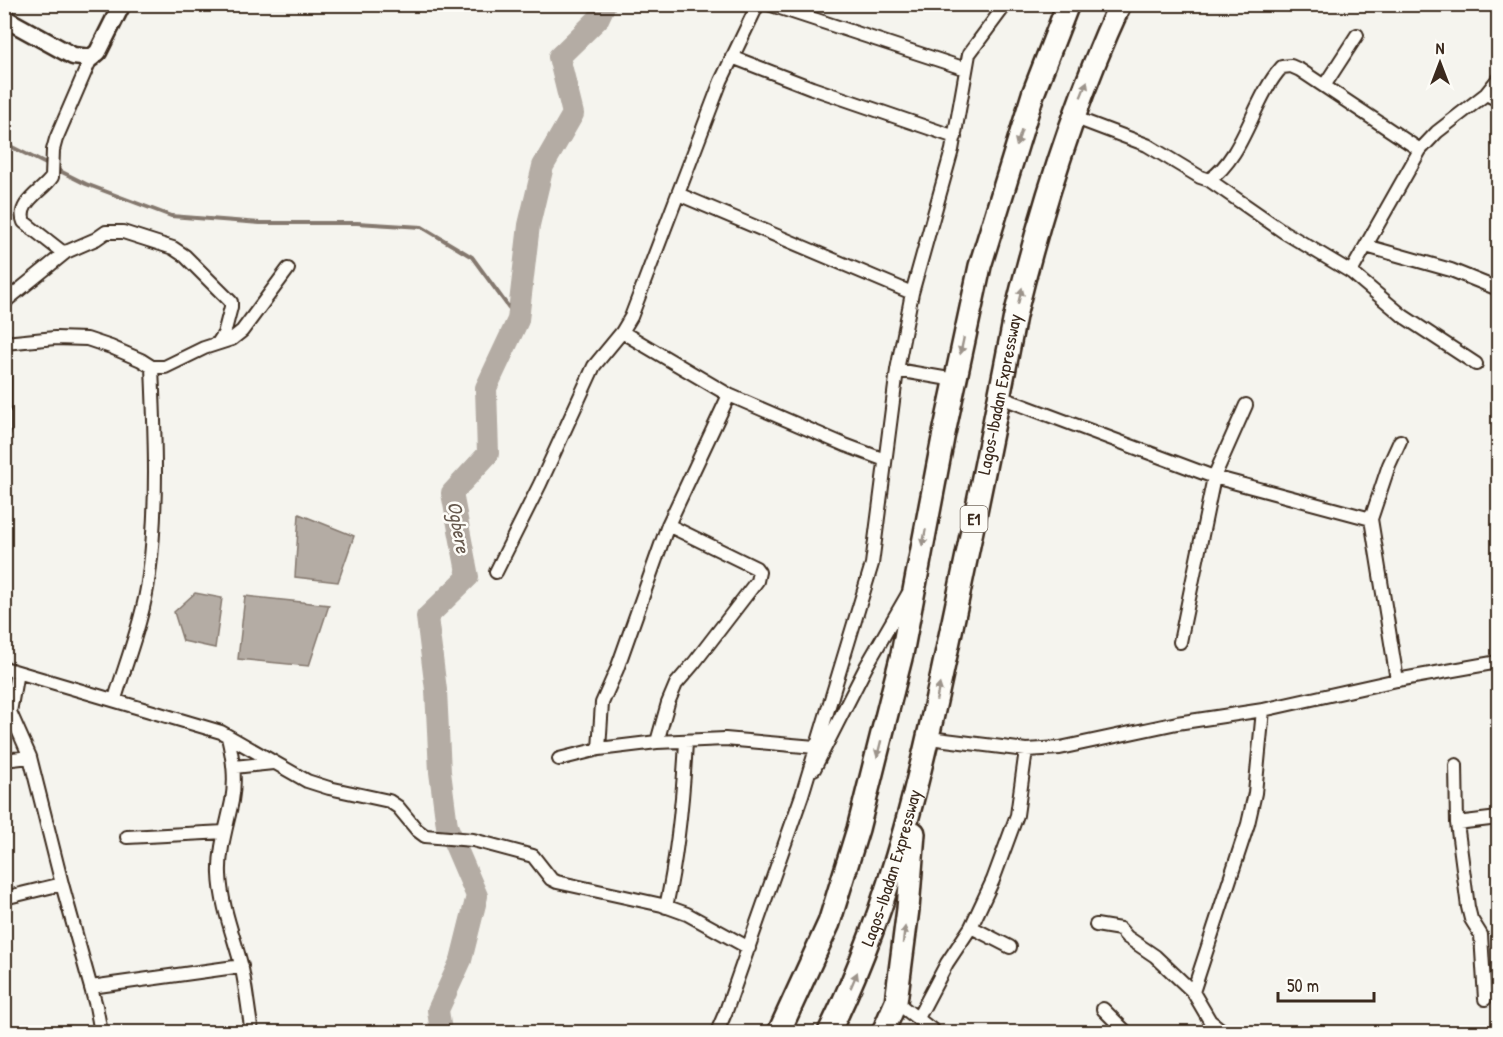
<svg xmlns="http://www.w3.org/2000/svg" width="1503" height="1037" viewBox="0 0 1503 1037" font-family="'Patrick Hand',sans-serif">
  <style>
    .water { fill: #b4aca4; stroke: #84786e; stroke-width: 1.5 }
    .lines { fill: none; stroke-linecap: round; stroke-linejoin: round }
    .stream { stroke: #84786e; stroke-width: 4 }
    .river { stroke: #b4aca4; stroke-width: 22 }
    .street-casing { stroke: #3b2a1e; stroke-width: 16 }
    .secondary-casing { stroke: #3b2a1e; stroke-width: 21 }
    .highway-casing { stroke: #3b2a1e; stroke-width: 26 }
    .street { stroke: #fdfcf7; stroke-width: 12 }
    .secondary { stroke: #fdfcf7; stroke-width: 16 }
    .highway { stroke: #fdfcf7; stroke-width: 21 }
    .oneway { fill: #9c938a }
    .labels { text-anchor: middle; stroke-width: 5; stroke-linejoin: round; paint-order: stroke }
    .shield { fill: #fdfcf7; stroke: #75695f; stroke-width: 1.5 }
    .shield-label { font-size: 16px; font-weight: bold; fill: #3b2a1e }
    .street-label { font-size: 18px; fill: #3b2a1e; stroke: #fdfcf7 }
    .water-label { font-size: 20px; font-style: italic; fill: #65584d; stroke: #fdfcf7 }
  </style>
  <rect width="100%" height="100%" fill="#f5f4ee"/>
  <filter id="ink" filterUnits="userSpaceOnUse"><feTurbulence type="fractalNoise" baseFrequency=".0167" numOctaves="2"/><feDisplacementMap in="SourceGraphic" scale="12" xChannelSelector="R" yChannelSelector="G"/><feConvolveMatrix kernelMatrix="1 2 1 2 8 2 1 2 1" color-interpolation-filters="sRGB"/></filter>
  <g filter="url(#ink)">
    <!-- water -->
    <path class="water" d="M299 514 354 536 338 582 295 577Z
      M195 593 222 598 215 648 183 641 174 612Z
      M245 596 329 605 309 666 238 659Z"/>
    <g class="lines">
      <!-- stream -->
      <path class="stream" d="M4 143 50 166
        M56 169 86 184 171 216 260 223H357L422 227 472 257 518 320"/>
      <!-- river -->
      <path class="river" d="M441 1032 438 1010 461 960 477 896 447 826 440 772 436 690 427 617 468 577 452 493 488 454 486 388 518 320 529 225 543 166 573 114 559 57 598 19 605 4"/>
      <!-- street casing -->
      <g class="street-casing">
        <path id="street" d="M768 4 966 69
          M732 57 812 88 955 137
          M1324 86 1357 35
          M1486 94 1498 100
          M1073 117 1147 145 1200 177 1209 180 1284 232 1351 272 1403 316 1476 364
          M1209 180C1245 156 1253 98 1282 67L1291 66 1300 70 1420 150
          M678 194 912 293
          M1366 246 1451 270 1498 289
          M66 252 61 251 24 222C16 203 43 191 52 177L53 150 56 139 91 58
          M1351 272 1420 150 1437 132 1486 94 1498 79
          M4 304 8 299 66 252 96 239 106 232H123L173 248 185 256 231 302V307L224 334 218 343
          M622 332 729 395 845 445 885 460
          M4 338V431
          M5 343 55 338 87 339 111 347 141 360 152 367H165L204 348 232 339 242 331 288 269
          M897 370 955 380
          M1000 397 1214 477 1371 519
          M496 572 540 484 594 366 622 332 631 317 721 81 758 4
          M1180 642 1214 477 1246 405
          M4 668 221 732 307 781 329 788 389 801 398 807 417 830 425 836 473 840 533 856 551 879 557 882 662 905 687 914 749 948
          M17 672 10 712 30 757 62 884 96 1006 101 1032
          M1397 680 1371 519 1389 465 1400 441
          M115 699C127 659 144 617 149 575 158 506 155 437 152 367
          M228 737C233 759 236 779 232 801 227 826 219 849 220 874 221 905 233 934 241 964 246 986 248 1010 252 1032
          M929 738 1026 750 1060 748 1177 723 1263 710 1397 680 1498 662
          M657 742 668 703 676 684 694 663 757 581 759 572 756 568 668 525
          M599 749 602 703 617 669 668 525 729 395
          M559 759 599 749 657 742 725 739 815 747
          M4 760 30 757
          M1456 765 1457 823 1468 907 1471 919 1481 935 1485 999
          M234 767 273 763
          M814 769 867 665 908 594
          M1457 823 1498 818
          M127 837 225 832
          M4 898 62 884
          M666 907C678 852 683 798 686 742
          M1096 925 1120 929 1127 937 1155 956 1193 992 1210 1021 1224 1032
          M971 927 1010 947
          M91 987 242 966
          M1193 992 1248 824 1255 793 1263 710
          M896 1002 935 1032
          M1103 1009 1126 1032
          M918 1018 947 963 971 927 993 880 1017 815 1026 750
          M717 1032 726 1011 802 795 872 564 897 370 912 293 952 150 969 54 1006 4"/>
      </g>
      <!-- secondary casing -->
      <g class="secondary-casing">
        <path id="secondary" d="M4 18 73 56 91 58 98 52 122 4"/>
      </g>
      <!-- highway casing -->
      <g class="highway-casing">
        <g id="highway">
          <path d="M779 1032 829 923 858 829 902 654 943 438 980 266 1033 94 1068 4"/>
          <path id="s1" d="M829 1032C894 901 924 760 954 617 975 517 996 416 1015 316 1041 209 1074 104 1120 4"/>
          <path d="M883 1032 896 1002 908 909 914 833"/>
        </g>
      </g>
      <!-- street -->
      <use href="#street" class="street"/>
      <!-- secondary -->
      <use href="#secondary" class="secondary"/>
      <!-- highway -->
      <use href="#highway" class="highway"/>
    </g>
    <!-- one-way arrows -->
    <defs><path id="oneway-solid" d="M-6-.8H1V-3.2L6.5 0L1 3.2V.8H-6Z" transform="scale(1.5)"/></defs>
    <g class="oneway">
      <use href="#oneway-solid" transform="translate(1084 89) rotate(-68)"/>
      <use href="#oneway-solid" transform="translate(1019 138) rotate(108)"/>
      <use href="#oneway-solid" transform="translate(1020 296) rotate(-76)"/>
      <use href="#oneway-solid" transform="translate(962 346) rotate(102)"/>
      <use href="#oneway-solid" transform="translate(924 538) rotate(101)"/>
      <use href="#oneway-solid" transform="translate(938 692) rotate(-78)"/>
      <use href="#oneway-solid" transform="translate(879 749) rotate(104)"/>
      <use href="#oneway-solid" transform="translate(904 935) rotate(-83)"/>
      <use href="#oneway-solid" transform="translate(854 980) rotate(-67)"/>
    </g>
  </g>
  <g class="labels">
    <!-- shield labels -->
    <rect class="shield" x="960.5" y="506" width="27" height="26" rx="4.5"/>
    <g class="shield-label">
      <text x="974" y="525">E1</text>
    </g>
    <!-- street labels -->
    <g class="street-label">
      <text dy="6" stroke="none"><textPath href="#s1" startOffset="662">Lagos-Ibadan Expressway</textPath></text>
      <text dy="6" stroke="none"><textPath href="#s1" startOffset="176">Lagos-Ibadan Expressway</textPath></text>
    </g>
    <!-- water labels -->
    <g class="water-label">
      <text transform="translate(459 527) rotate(80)" y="7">Ogbere</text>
    </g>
  </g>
  <!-- margin -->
  <rect width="1503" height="1037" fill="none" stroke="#fdfcf7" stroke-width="24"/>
  <rect x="12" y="12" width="1479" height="1013" fill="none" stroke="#3b2a1e" stroke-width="2" filter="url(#ink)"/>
  <!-- north arrow -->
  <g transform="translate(1440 63)" stroke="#fdfcf7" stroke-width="4.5" paint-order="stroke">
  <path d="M0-4.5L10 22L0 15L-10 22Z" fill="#3b2a1e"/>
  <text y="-9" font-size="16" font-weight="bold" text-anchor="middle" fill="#3b2a1e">N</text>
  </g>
  <!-- scale -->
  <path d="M1278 992v9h96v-9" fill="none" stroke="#3b2a1e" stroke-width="3"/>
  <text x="1287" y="992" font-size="18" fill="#3b2a1e" stroke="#fdfcf7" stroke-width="4.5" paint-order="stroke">50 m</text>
</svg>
